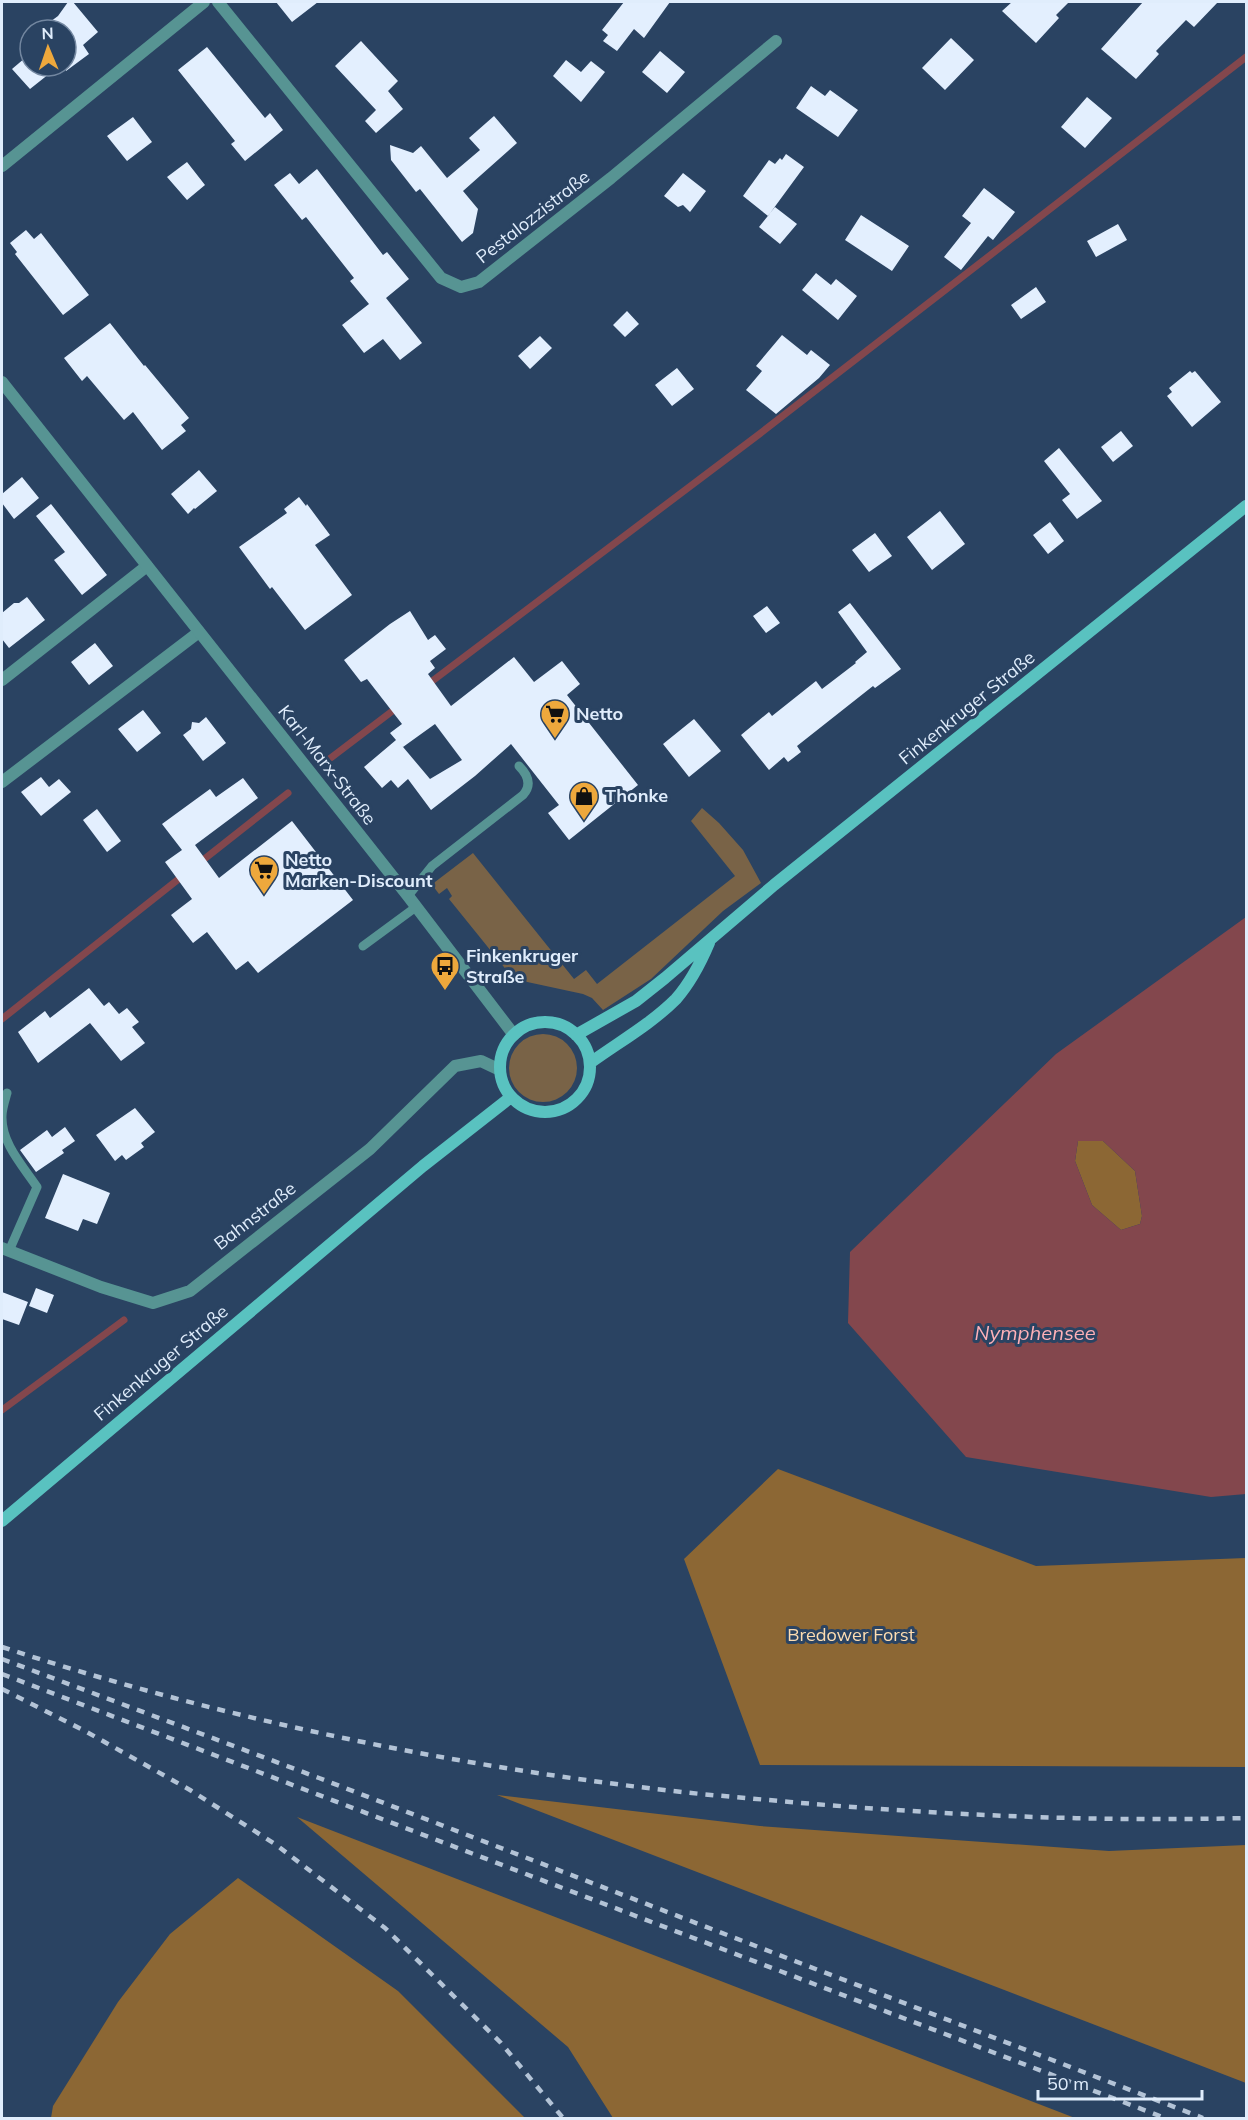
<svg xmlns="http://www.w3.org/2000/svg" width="1248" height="2120" viewBox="0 0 1248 2120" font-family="Mulish,sans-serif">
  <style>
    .green { fill: #796347 }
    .forest { fill: #8c6734 }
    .water { fill: #83474d; fill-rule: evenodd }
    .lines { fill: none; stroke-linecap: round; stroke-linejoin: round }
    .stream { stroke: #83474d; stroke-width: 7 }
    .building { fill: #e3effe; fill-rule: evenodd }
    .service { stroke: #579493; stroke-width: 9 }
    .minor { stroke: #579493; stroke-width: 12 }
    .tertiary { stroke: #579493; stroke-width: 12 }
    .secondary { stroke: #59c2c0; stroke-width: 12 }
    .rail { stroke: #b3c3d6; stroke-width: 4.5; stroke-dasharray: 8 8; stroke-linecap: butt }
    .labels { text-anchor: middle; stroke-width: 6; stroke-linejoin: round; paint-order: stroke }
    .street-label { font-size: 18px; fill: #e0edfc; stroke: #2a4362 }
    .poi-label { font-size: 18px; font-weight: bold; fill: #e0edfc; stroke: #2a4362; text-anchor: start }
    .park-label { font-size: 18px; fill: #feddb1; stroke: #2a4362 }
    .water-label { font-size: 20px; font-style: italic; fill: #feb1b8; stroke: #2a4362 }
  </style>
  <rect width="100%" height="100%" fill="#2a4362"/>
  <!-- green -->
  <path class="green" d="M702 808 719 823 743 850 761 883 723 911 651 979 603 1010 592 998 583 994 518 980 512 977 449 899 452 896 447 888 439 894 433 886 435 882 473 853 574 979 586 970 597 984 735 876 691 821Z
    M509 1068a34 34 0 1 1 68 0a34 34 0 1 1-68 0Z"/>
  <!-- forest -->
  <path class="forest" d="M1078 1141H1103L1135 1171 1142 1216 1140 1224 1121 1230 1092 1205 1075 1161Z
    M778 1469 1036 1566 1246 1558V1767L760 1765 684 1559Z
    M497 1795 760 1826 1109 1851 1246 1845V2083Z
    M297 1817 1075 2118H613L568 2047Z
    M238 1878 398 1991 525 2118H51L53 2106 118 2002 170 1934Z"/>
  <!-- water -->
  <path class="water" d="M1246 917V1494L1211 1497 966 1457 848 1323 850 1252 1056 1054ZM1078 1141H1103L1135 1171 1142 1216 1140 1224 1121 1230 1092 1205 1075 1161Z"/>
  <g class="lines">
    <!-- stream -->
    <path class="stream" d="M427 685 762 432 1246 57
      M328 760 399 706
      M198 864 288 793
      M2 1019 185 874
      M2 1410 124 1320"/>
  </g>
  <!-- building -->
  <path class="building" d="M68 2H73L98 32 83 45 89 54 66 71V30H39L58 16Z
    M276 2H318L292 22Z
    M624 2H670L644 38 634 29 617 51 603 41 608 35 602 30Z
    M1012 2H1069L1056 15 1059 18 1036 43 1002 11Z
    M1143 2H1218L1194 27 1186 20 1156 51 1159 54 1136 79 1101 49Z
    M951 38 974 60 945 90 922 68Z
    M361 41 398 81 388 91 403 109 376 133 365 121 376 110 335 66Z
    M207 47 265 118 270 113 283 130 245 161 231 144 235 141 178 70Z
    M660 51 685 72 667 93 642 72Z
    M25 58 30 66H59L30 89 12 69Z
    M566 60 581 72 591 61 605 72 581 102 553 76Z
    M811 86 825 96 830 90 858 110 838 137 796 108Z
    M1087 97 1112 118 1085 148 1061 127Z
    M494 116 517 143 463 191 478 209 473 233 462 242 420 189 416 192 391 160 390 145 413 153 421 146 447 178 480 150 469 138Z
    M133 117 152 142 127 161 107 136Z
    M786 154 804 167 768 216 743 196 769 160 775 164 780 158 782 160Z
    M187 162 205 185 187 200 167 177Z
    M317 169 383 255 387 252 409 279 386 298 422 343 400 360 383 339 364 353 342 325 369 304 350 281 354 278 306 217 302 220 274 185 290 173 299 184Z
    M683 173 706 191 690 212 683 205 678 207 664 196Z
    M984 188 1015 212 993 240 988 236 961 270 944 257 971 223 962 216Z
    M775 207 797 224 780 244 759 227Z
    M861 215 909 246 892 271 845 240Z
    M1118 224 1127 240 1096 257 1087 241Z
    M26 230 34 239 41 233 89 295 63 315 15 254 17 252 10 243Z
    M816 273 831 285 836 279 857 296 838 320 802 290Z
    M1036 287 1046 302 1021 319 1011 305Z
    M627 311 639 324 625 337 613 325Z
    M110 323 144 366 145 365 189 418 181 425 186 431 162 450 133 412 124 420 87 376 82 381 64 358Z
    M782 335 807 355 811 350 830 365 819 378 776 414 746 390 762 371 756 366Z
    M540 336 552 348 530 369 518 356Z
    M677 368 694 389 672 406 655 385Z
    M1190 371 1192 373 1195 371 1221 402 1192 427 1167 396 1172 392 1169 388Z
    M1121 431 1133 446 1113 462 1101 447Z
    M1059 448 1102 501 1077 519 1062 500 1070 494 1044 461Z
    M199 470 217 491 195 509 194 508 188 514 171 494Z
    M22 477 39 498 14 519 2 503V494Z
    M299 497 306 506 307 504 330 535 315 545 352 595 305 630 272 587 270 589 239 547 287 513 284 509Z
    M51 504 107 575 82 595 54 560 65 552 36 516Z
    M940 511 965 544 932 570 907 537Z
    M1050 522 1064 541 1048 554 1033 535Z
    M875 533 892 556 869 572 852 550Z
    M27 597 45 620 9 648 2 639V613L14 603H19Z
    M850 603 901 669 875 688 873 686 797 746 801 752 788 762 784 757 769 770 741 735 769 712 772 716 816 681 822 689 856 663 855 662 867 652 838 612Z
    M767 606 780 623 766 633 753 616Z
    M410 611 428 640 435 635 446 649 430 661 435 668 428 674 451 706 514 657 534 682 562 661 580 684 567 695 638 785 569 840 548 813 559 805 511 744 475 776 431 810 408 779 398 788 391 780 382 788 364 767 396 740 390 733 402 724 367 679 361 682 344 660 390 624ZM435 724 462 760 430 779 398 741 403 747Z
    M95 643 113 666 89 685 71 662Z
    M143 710 161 733 137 752 118 729Z
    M206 717 226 743 203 761 183 735 191 729 192 722 199 723Z
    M694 719 721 751 689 777 663 744Z
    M41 777 49 787 59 779 71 792 41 816 21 792Z
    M243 778 258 798 195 845 219 878 292 821 353 900 258 973 248 961 236 970 207 932 193 943 171 915 192 899 165 862 182 850 162 824 210 789 216 797Z
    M97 809 121 841 107 852 83 820Z
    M89 988 104 1006 109 1002 119 1014 127 1008 139 1022 132 1027 145 1043 121 1061 90 1023 38 1063 18 1032 45 1011 50 1018Z
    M135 1108 155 1132 141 1143 144 1147 126 1160 122 1155 115 1161 96 1135Z
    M65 1127 75 1141 62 1150 64 1153 36 1172 20 1150 47 1130 52 1137Z
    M63 1174 110 1193 97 1224 83 1219 78 1231 45 1218Z
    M36 1288 54 1295 47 1313 29 1306Z
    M2 1292 28 1302 19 1325 2 1319Z"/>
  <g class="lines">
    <!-- service -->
    <path class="service" d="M408 896 432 866 523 795C532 785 528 775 519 766
      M363 946 416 907
      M7 1093C5 1100 2 1109 2 1116 1 1143 23 1166 37 1187L9 1251"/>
    <!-- minor -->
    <path class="minor" d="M218 2 441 278 461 287 479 282 611 178 776 41
      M2 166 204 2
      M2 680 147 566
      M2 782 199 632
      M2 1248 101 1287 153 1303 190 1291 370 1149 455 1066 481 1061 500 1070"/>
    <!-- tertiary -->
    <path class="tertiary" d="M2 382 408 896 514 1035"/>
    <!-- secondary -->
    <path class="secondary" d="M500 1067a45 45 0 1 1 90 0a45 45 0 1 1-90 0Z
      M576 1035 636 1001 665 978 774 885 1246 506
      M590 1063C619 1042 651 1024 676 999 690 983 701 962 709 943
      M2 1521 423 1166 511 1097"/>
    <!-- rail -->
    <path class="rail" d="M2 1647C215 1717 441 1764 664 1790 706 1795 748 1798 790 1802 942 1815 1094 1822 1246 1818
      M2 1659 319 1778 1203 2118
      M2 1674 1165 2118
      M2 1689 85 1731 190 1790 275 1844 385 1928 501 2043 563 2118"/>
  </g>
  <!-- icons -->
  <defs>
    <g id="supermarket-pin" transform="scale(1.5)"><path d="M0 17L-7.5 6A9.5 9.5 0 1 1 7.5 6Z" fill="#eea83c" stroke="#2a4362"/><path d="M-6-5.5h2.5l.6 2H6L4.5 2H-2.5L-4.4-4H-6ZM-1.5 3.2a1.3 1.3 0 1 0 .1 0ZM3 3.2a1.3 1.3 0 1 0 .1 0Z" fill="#111"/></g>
    <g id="shop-pin" transform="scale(1.5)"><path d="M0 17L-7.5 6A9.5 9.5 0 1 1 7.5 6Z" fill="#eea83c" stroke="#2a4362"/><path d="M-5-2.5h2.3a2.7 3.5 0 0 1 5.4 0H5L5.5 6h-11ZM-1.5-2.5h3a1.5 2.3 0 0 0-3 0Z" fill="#111"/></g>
    <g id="bus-pin" transform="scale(1.5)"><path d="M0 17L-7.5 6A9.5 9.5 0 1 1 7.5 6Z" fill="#eea83c" stroke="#2a4362"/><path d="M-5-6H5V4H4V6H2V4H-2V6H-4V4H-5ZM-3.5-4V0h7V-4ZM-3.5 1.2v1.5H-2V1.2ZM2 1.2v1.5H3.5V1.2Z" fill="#111"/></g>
  </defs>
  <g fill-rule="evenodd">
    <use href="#supermarket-pin" x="555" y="714"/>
    <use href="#shop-pin" x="584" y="796"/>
    <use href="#supermarket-pin" x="264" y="870"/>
    <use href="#bus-pin" x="445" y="966"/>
  </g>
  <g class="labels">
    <!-- street labels -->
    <g class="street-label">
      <text transform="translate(533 217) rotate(-38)" y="6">Pestalozzistraße</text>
      <text transform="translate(967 708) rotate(-39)" y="6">Finkenkruger Straße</text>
      <text transform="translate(327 765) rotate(52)" y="6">Karl-Marx-Straße</text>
      <text transform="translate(255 1216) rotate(-38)" y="6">Bahnstraße</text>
      <text transform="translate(161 1363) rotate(-40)" y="6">Finkenkruger Straße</text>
    </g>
    <!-- poi labels -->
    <g class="poi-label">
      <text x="576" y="720">Netto</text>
      <text x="605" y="802">Thonke</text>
      <text x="285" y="866">Netto<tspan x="285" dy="21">Marken-Discount</tspan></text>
      <text x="466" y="962">Finkenkruger<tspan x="466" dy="21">Straße</tspan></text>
    </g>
    <!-- park labels -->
    <g class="park-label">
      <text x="851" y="1641">Bredower Forst</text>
    </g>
    <!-- water labels -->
    <g class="water-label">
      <text x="1035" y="1340">Nymphensee</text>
    </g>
  </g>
  <!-- border -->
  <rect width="1248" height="2120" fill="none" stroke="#e0edfc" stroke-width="6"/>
  <!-- north arrow -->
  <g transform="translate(48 48) rotate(358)"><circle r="28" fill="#2a4362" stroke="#7387a0" stroke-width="1.5"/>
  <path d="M0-4.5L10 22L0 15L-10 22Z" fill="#eea83c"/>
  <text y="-9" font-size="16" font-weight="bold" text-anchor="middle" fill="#e0edfc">N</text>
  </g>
  <!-- scale -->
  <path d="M1038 2090v9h164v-9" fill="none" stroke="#e0edfc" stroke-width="3"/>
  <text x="1047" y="2090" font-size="18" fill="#e0edfc" stroke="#2a4362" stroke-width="4.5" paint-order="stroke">50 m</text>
</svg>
